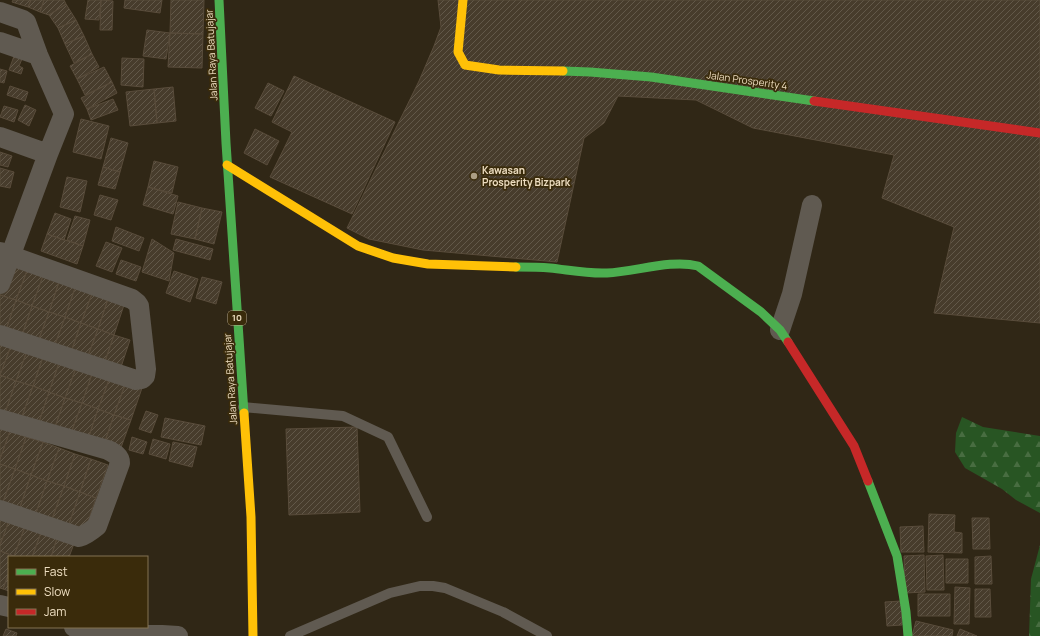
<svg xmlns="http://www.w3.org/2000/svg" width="1040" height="636" viewBox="0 0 1040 636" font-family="Manrope,sans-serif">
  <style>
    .forest { fill: url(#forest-firs) }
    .building { fill: url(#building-hatch); stroke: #594c3b }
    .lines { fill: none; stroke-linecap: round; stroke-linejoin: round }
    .lane { stroke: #605a51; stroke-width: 10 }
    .street { stroke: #605a51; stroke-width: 20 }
    .fast { stroke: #4caf50; stroke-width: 9 }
    .slow { stroke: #ffc107; stroke-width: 9 }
    .jam { stroke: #c62828; stroke-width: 9 }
    .poi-dot { fill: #ab9d84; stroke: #3a2b0b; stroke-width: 1.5 }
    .labels { text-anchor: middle; stroke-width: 3.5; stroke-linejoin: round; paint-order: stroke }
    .shield { fill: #3a2b0b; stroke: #b7a88a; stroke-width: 1 }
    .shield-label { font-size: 9px; font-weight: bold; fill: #edddc0 }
    .street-label { font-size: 10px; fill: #edddc0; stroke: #3a2b0b }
    .poi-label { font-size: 10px; font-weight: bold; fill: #edddc0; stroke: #3a2b0b; text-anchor: start }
  </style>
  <defs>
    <pattern id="forest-firs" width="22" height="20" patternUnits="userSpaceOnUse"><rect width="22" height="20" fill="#285523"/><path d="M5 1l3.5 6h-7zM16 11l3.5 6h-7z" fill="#486d41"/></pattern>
    <pattern id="building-hatch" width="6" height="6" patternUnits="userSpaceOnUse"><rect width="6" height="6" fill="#473c2c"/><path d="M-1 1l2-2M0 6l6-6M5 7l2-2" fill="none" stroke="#625849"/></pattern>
  </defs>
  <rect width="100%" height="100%" fill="#302716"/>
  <!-- forest -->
  <path class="forest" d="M962 417 983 427 1040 436V513L1016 500 1002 489 965 468 955 452 956 433Z
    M1040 545V636H1029L1031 579Z"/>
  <!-- building -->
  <path class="building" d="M13 0H31L28 7 12 2Z
    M31 0H44L40 12 28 7Z
    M44 0H64L66 4 49 15 40 12Z
    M88 0H101L99 20 85 19Z
    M101 0 113 1 112 30H100Z
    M125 0H162L160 13 124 8Z
    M171 0H204L203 34 170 33Z
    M438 0H1040V323L934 313 954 227 882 198 894 155 753 128 696 100 618 96 604 123 584 138 557 262 423 250 369 239 347 228 419 81 434 46 441 27Z
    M66 4 76 20 58 28 49 15Z
    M76 20 84 36 65 44 58 28Z
    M147 30 170 33 166 59 143 56Z
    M170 33 203 34 202 68 168 67Z
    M84 36 92 54 74 63 65 44Z
    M92 54 99 67 77 79 70 66Z
    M14 56 22 59 19 66 23 68 21 74 9 70Z
    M122 58 144 59 143 87 121 85Z
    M104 67 112 82 85 95 77 79Z
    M0 69 7 71 4 83 0 82Z
    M294 76 395 122 352 214 270 177 292 132 272 122Z
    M112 82 117 93 87 109 81 98Z
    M268 83 284 91 271 116 255 108Z
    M10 86 28 92 25 101 7 95Z
    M173 87 176 121 157 123 154 89Z
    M154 89 157 123 130 126 126 92Z
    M113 99 118 110 91 120 87 109Z
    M25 105 36 110 29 126 18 120Z
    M4 106 18 110 14 122 0 117Z
    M81 119 109 126 101 159 73 152Z
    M255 129 279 141 267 165 244 153Z
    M111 138 128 143 120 172 103 167Z
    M0 152 12 156 8 167 0 165Z
    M154 161 178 167 172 193 148 187Z
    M103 167 120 172 115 189 98 185Z
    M0 168 14 172 10 188 0 186Z
    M67 177 87 181 80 212 60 207Z
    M148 187 178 196 173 214 143 205Z
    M100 195 118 200 111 220 94 215Z
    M178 202 202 208 195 239 171 234Z
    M202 208 222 212 214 244 195 239Z
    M55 213 71 219 64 240 47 234Z
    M75 216 90 220 83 246 67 240Z
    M116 227 144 238 139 251 112 241Z
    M47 234 83 246 77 264 41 251Z
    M152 239 174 253 169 281 142 272Z
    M176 239 213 249 210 260 173 250Z
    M106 242 122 248 112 272 96 266Z
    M121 260 141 267 136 281 116 274Z
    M11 262 28 268 16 300 0 295Z
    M28 268 44 273 32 306 16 300Z
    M174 271 198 279 190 302 166 293Z
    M44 273 60 279 49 312 32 306Z
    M202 277 222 282 216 304 196 298Z
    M60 279 76 285 65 317 49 312Z
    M76 285 93 291 81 323 65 317Z
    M93 291 109 296 98 329 81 323Z
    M0 295 16 300 5 333 0 331Z
    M109 296 125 302 114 335 98 329Z
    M16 300 32 306 21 338 5 333Z
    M32 306 49 312 37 344 21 338Z
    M49 312 65 317 53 350 37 344Z
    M65 317 81 323 70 355 53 350Z
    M81 323 98 329 86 361 70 355Z
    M98 329 114 335 103 367 86 361Z
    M114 335 130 340 119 373 103 367Z
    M0 339 12 343 0 375Z
    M12 343 28 348 16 381 0 375Z
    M28 348 44 354 33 386 16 381Z
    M44 354 60 360 49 392 33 386Z
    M60 360 77 365 65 398 49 392Z
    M77 365 93 371 82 403 65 398Z
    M93 371 110 377 98 409 82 403Z
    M0 375 16 381 5 413 0 412Z
    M110 377 126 382 114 415 98 409Z
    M16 381 33 386 21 419 5 413Z
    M126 382 142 388 131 420 114 415Z
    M33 386 49 392 38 425 21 419Z
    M49 392 65 398 54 430 38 425Z
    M65 398 82 403 70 436 54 430Z
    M82 403 98 409 87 442 70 436Z
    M98 409 114 415 103 447 87 442Z
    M146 411 158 415 151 433 139 429Z
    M114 415 131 420 119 453 103 447Z
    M165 418 205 426 201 445 161 437Z
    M357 427 360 512 289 515 286 429Z
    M0 428 10 431 0 459Z
    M10 431 26 437 15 469 0 464V459Z
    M26 437 43 442 31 475 15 469Z
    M132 437 147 442 143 454 129 450Z
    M153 439 170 444 166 459 149 454Z
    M43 442 59 448 47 481 31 475Z
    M173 442 197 447 192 467 169 461Z
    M59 448 75 454 64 486 47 481Z
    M75 454 91 459 80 492 64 486Z
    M91 459 108 465 96 498 80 492Z
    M0 464 15 469 3 502 0 501Z
    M15 469 31 475 20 507 3 502Z
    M31 475 47 481 36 513 20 507Z
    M47 481 64 486 52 519 36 513Z
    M64 486 80 492 69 524 52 519Z
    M80 492 96 498 85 530 69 524Z
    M929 514 955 515 954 532 962 533V553L928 552Z
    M0 515 10 518 0 545Z
    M10 518 26 524 14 556 0 551V545Z
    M972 518H989L990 549H973Z
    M26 524 42 530 32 557H16L14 556Z
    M923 526 924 552H901L900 527Z
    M42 530 58 535 51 557H32Z
    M58 535 75 541 69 557H51Z
    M0 551 14 556 9 557V572L3 589 0 588Z
    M924 555 925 592 905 593 904 556Z
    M943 555 944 590H927L926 556Z
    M991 556 992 584H975V557Z
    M946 559H968V583H946Z
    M9 572V591L3 589Z
    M955 587 970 588 969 624H954Z
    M975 589H990L991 617H975Z
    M918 594H950V616H918Z
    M901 601 902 625 887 626 885 602Z
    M916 621 953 630 952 636H912Z
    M6 629 17 633 16 636H3Z
    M960 629 977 636H957Z"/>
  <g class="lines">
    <!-- lane -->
    <path class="lane" d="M243 407 343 416 388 437 427 517
      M290 636 390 593 420 586H433L445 588 503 612 547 636"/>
    <!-- street -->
    <path class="street" d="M0 12 23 20 26 22 38 55 64 114 48 154 0 284
      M0 42 38 55
      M0 137 48 154
      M0 252 132 299 137 303 139 306 146 369 145 376 142 379 136 380 0 335
      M780 330 792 294 812 205
      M0 419 108 450C114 453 120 456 120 463L97 526C91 531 86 535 79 537L0 510
      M0 605 9 607
      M74 627 104 636
      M100 635H162L178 636"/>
    <!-- fast -->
    <path class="fast" d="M219 0 226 143 244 413
      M563 71 590 72 651 77 814 101
      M516 267C527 267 539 267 550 268 569 270 588 274 607 273 635 272 671 259 698 266L761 312 780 330 788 342
      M868 481 897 556 906 612 908 636"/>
    <!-- slow -->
    <path class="slow" d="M463 0 458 52 465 65 499 70 563 71
      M227 165 358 246 393 258 428 264 516 267
      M244 413 251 517 253 636"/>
    <!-- jam -->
    <path class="jam" d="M814 101 1040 133
      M788 342 854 446 868 481"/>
  </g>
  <!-- markers -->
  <circle class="poi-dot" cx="474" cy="176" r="4"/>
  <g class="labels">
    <!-- shield labels -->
    <rect class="shield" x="228" y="311" width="18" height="14" rx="3"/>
    <g class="shield-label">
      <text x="237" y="321">10</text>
    </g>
    <!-- street labels -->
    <g class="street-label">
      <text transform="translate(211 55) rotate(-93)" y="4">Jalan Raya Batujajar</text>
      <text transform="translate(747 80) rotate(8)" y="4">Jalan Prosperity 4</text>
      <text transform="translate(230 379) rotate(-94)" y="4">Jalan Raya Batujajar</text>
    </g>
    <!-- poi labels -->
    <g class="poi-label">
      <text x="482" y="174">Kawasan<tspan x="482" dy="12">Prosperity Bizpark</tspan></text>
    </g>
  </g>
  <!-- legend -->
  <rect x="8" y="556" width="140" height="72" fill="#3a2b0b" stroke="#827253"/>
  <rect x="16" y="569" width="20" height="6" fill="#4caf50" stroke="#827253"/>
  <text x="44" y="576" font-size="12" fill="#edddc0">Fast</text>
  <rect x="16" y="589" width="20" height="6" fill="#ffc107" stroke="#827253"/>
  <text x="44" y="596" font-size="12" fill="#edddc0">Slow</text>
  <rect x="16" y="609" width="20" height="6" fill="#c62828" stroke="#827253"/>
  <text x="44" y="616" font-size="12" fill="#edddc0">Jam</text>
</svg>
